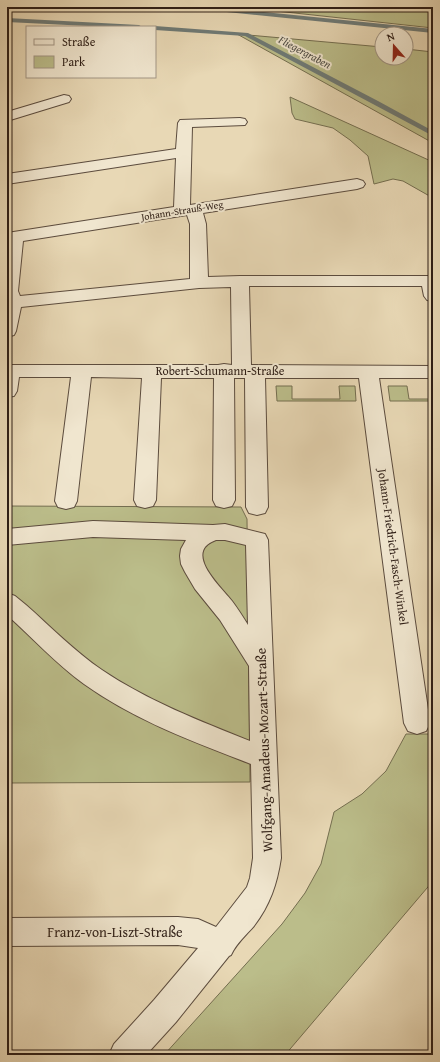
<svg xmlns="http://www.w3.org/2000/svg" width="440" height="1062" viewBox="0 0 440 1062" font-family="'Gentium Book Plus',serif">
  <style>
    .green { fill: #bbbd8a; stroke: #746e50 }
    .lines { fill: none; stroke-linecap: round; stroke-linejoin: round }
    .stream { fill: #6e7a76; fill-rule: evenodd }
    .minor-casing { stroke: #5c4c3e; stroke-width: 2 }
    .minor { fill: #f0e6cf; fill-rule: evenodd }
    .labels { text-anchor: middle; stroke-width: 4; stroke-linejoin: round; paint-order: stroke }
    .far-street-label { font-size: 10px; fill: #2e1e16; stroke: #f0e6cf }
    .far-water-label { font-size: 11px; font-style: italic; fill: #4e4c46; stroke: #f0e6cf }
    .street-label { font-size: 12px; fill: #2e1e16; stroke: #f0e6cf }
    .near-street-label { font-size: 14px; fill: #2e1e16; stroke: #f0e6cf }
  </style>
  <rect width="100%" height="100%" fill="#e8d8b5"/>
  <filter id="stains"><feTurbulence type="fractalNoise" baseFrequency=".005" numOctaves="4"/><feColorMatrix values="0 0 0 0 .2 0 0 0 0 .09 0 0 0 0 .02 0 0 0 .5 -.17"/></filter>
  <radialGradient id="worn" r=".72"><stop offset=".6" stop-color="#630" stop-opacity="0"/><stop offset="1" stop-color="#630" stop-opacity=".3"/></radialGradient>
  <!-- green -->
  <path class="green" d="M239 7H433V28Z
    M237 34 382 47V58H406V49L433 52V143Z
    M290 97 433 162V198L403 181 393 179 374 184 368 156 350 140 333 128 295 119 292 113Z
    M276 386H292V399H340L339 386H355L356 401H277Z
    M388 386H407L409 399H433V401H390Z
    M7 506 241 507 247 519 250 782 7 783Z
    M406 734H433V881L285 1055H164L282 924 305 893 321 864 334 812 362 794 386 771Z"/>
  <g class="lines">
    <!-- stream -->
    <path class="stream" d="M194 7H213L433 29V33L197 9Z
      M7 18 139 25 142 27H108L7 22Z
      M155 26 248 33 378 101 433 131V136L245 36 155 30V27H153Z"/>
    <!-- minor casing -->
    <g class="minor-casing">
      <path id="minor" d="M64 95 69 96 71 99 69 102 7 121V112Z
        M240 118 245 119 247 122 245 125 192 127 190 205 357 179 363 181 365 184 363 187 357 189 203 213 206 224 208 277 240 276H433V301L427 300 424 296 422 286H249L251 365 433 366V378H379L430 723 426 731 417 734 408 731 404 723 359 378H265L268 507 265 513 257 515 249 513 246 507 245 378H234L235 500 232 506 224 508 216 506 213 500 214 378H161L156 500 153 506 145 508 137 506 134 500 142 378 91 377 77 501 74 507 66 509 58 507 55 501 71 377H19L17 391 14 396 7 397V365H218L224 364 232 365 231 287 199 288 21 307 16 331 14 335 7 337V233L174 207 176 158 7 184V174L176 149 178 123 180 120ZM187 215 190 224V279L20 296 18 291 23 241Z
        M93 521 213 525 225 524 265 534 268 540 281 858C277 884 270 905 254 926 246 935 236 944 231 955L229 956 176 1022 146 1055H109L114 1044 154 1000 198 948 178 945 7 946V918L178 917 198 919 216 927 247 887 250 878 253 858 251 764C194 742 134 720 84 684 56 664 33 638 7 615V593L15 596 26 605C51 627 75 652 102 670 148 701 200 721 250 741L249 666 220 620 195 589 185 572 181 564 180 556 181 549 186 540 93 537 7 545V529ZM216 540H225L246 545 248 625C243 617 238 609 232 601 221 587 182 552 216 540Z"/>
    </g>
    <!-- minor -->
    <use href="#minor" class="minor"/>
  </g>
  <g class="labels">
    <!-- far-street labels -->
    <g class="far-street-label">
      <text transform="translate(182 210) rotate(-9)" y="4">Johann-Strauß-Weg</text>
    </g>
    <!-- far-water labels -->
    <g class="far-water-label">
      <text transform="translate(305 52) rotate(28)" y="4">Fliegergraben</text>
    </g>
    <!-- street labels -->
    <g class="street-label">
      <text x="220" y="375">Robert-Schumann-Straße</text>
      <text transform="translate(393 547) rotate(82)" y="4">Johann-Friedrich-Fasch-Winkel</text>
    </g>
    <!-- near-street labels -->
    <g class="near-street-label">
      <text transform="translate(264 750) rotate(-92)" y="5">Wolfgang-Amadeus-Mozart-Straße</text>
      <text x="115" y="937">Franz-von-Liszt-Straße</text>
    </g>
  </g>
  <!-- margin -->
  <rect width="440" height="1062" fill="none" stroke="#e8d8b5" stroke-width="24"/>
  <rect x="8" y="8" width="424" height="1046" fill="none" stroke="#2e1e16" stroke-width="2"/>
  <rect x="12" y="12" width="416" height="1038" fill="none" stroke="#2e1e16"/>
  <!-- legend -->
  <rect x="26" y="26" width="130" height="52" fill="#f0e6cf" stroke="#a29685"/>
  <rect x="34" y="39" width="20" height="6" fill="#f0e6cf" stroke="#a29685"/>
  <text x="62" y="46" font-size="12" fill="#2e1e16">Straße</text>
  <rect x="34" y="56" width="20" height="12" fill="#bbbd8a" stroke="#a29685"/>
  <text x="62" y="66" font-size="12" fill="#2e1e16">Park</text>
  <!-- north arrow -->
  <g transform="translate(394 46) rotate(340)"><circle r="19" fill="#f0e6cf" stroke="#a29685"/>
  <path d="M0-3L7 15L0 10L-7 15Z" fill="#8f2418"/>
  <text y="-6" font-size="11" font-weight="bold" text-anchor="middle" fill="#2e1e16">N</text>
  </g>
  <rect width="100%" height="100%" filter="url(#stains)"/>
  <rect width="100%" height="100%" fill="url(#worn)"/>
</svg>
